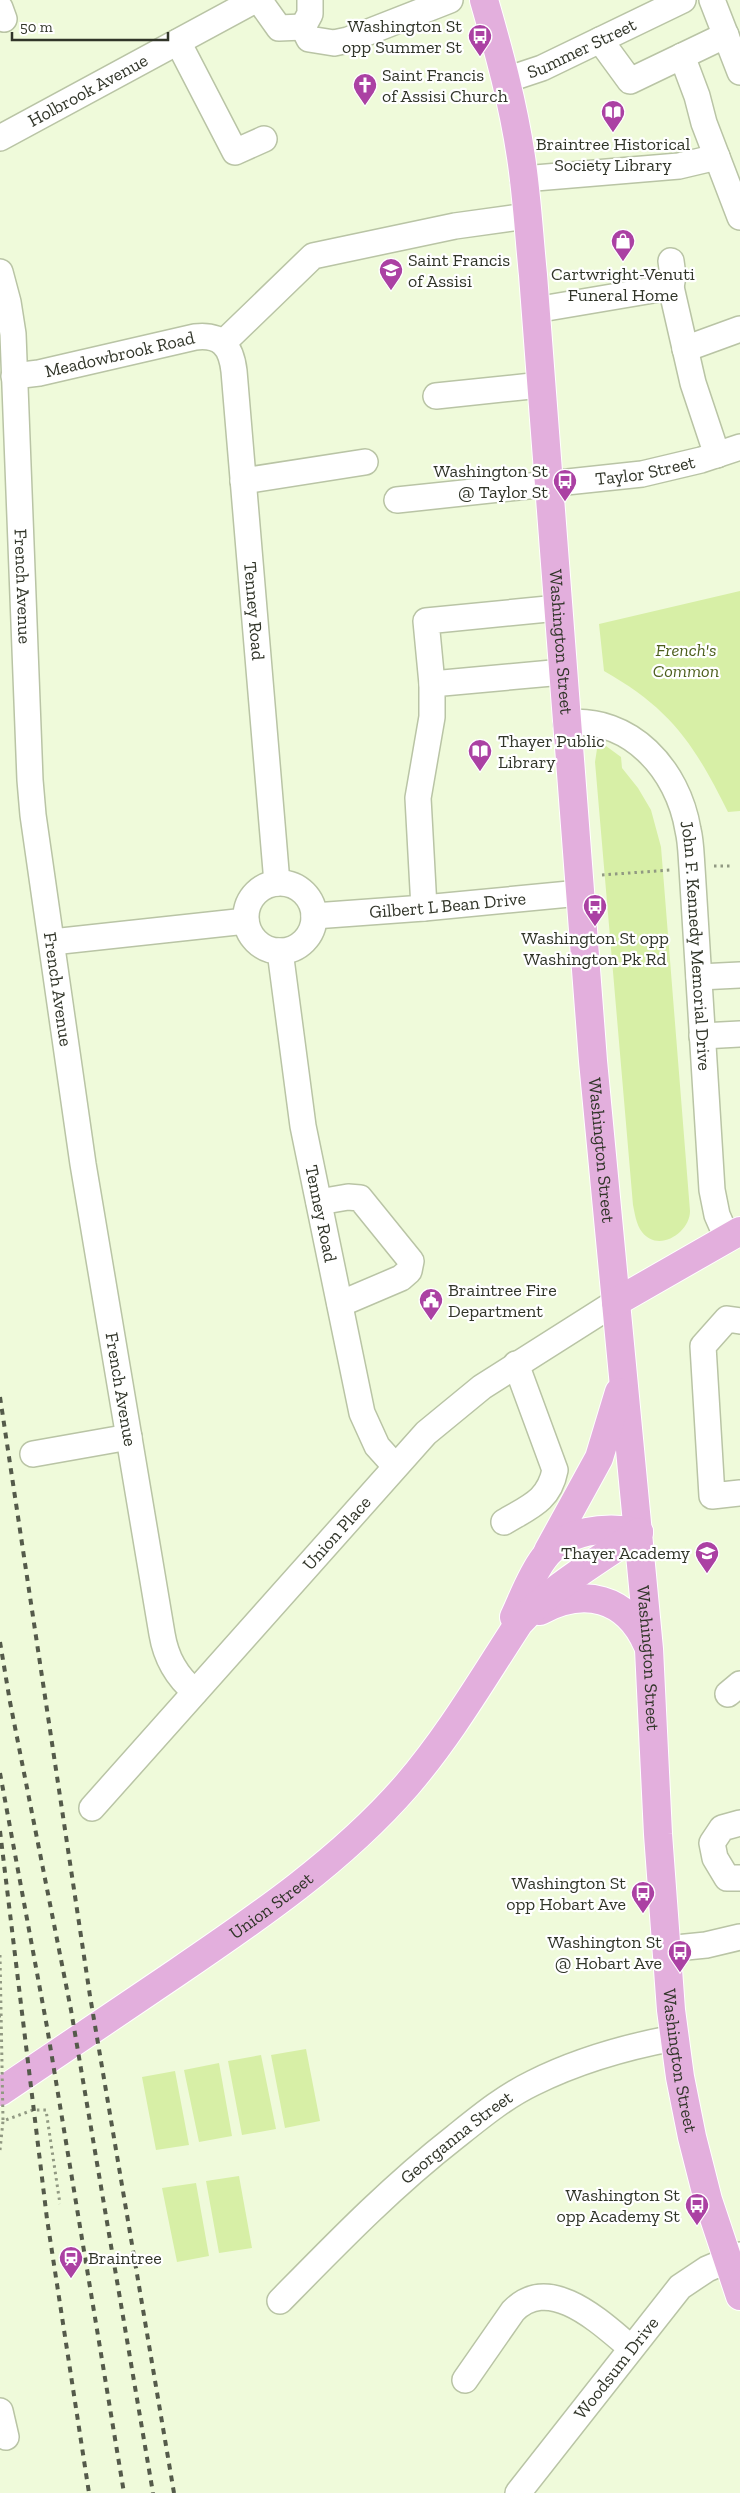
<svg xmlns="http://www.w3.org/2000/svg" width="740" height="2493" viewBox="0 0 740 2493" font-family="'Zilla Slab',serif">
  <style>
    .green { fill: #d7efa6 }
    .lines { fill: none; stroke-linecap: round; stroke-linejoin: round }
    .minor-casing { stroke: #b9c4a5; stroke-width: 28 }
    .major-casing { stroke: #fff; stroke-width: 30 }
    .path { stroke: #919982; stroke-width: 3; stroke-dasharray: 2.5 4; stroke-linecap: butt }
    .minor { stroke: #fff; stroke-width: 25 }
    .major { stroke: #e3afdd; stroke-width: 28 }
    .rail { stroke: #545a4a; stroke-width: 4; stroke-dasharray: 6 6; stroke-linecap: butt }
    .path-bridge { stroke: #919982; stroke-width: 3; stroke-dasharray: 2.5 4; stroke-linecap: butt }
    .labels { text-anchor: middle; stroke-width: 4.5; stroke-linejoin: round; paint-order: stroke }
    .poi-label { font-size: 18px; fill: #313529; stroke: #fff; text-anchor: end }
    .street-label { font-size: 18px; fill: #313529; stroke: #fff }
    .park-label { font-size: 18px; font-style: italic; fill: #4d5f1d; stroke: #fff }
  </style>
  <rect width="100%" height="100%" fill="#effada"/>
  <!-- green -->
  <path class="green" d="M740 591V811L728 812C694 744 671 709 604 671L599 624Z
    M606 746 621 757 622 768 638 788 651 810 661 847 690 1211C690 1233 658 1253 642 1232 636 1224 635 1214 633 1205L595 762 597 749Z
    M306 2049 320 2121 285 2128 271 2055Z
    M261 2055 276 2129 242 2135 228 2061Z
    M219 2063 232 2136 199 2142 184 2070Z
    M175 2071 189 2145 156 2150 142 2077Z
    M239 2176 252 2248 219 2253 206 2181Z
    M196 2183 209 2256 177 2262 162 2188Z"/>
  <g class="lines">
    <!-- minor casing -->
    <g class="minor-casing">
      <g id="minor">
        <path d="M259 0 279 28 303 27"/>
        <path d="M712 0 740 72"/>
        <path d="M0 8 4 19"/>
        <path d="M303 27 309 39 334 43 348 40 450 0"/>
        <path d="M303 27 310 14V0"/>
        <path d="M600 40 630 81 726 35"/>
        <path d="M178 42 235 152 264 139"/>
        <path d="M682 56 697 96 704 123 740 217"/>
        <path id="s1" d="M506 80 542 68 683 0"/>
        <path id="s2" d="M0 138 255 0"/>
        <path d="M523 179 679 166 717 157"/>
        <path id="s3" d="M0 272 8 302 13 334 30 780 33 815 83 1164 162 1634C166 1658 176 1676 195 1692"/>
        <path d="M671 287 673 276 671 261"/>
        <path d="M535 310 671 287 693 383 717 455"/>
        <path d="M223 343 313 256 455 226 527 216"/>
        <path d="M685 349 740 329"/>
        <path id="s4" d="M14 376 39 373 195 337C221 334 231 346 234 371L277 883"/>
        <path d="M436 396 541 385"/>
        <path d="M243 481 365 462"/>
        <path id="s5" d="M397 500 642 474 701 460 740 447"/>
        <path d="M432 684 426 621 558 608"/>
        <path id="s6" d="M566 723C630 716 678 769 688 830 691 842 691 855 692 868L712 1190 717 1215 727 1238"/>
        <circle cx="280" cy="917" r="34"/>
        <path d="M424 908 418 798 432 717V684L563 672"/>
        <path id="s7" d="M314 916 424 908 580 893"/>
        <path d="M52 942 246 921"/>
        <path id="s8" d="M280 951 303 1126 362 1413 377 1446 395 1466"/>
        <path d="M699 977 740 975"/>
        <path d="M702 1036 740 1034"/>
        <path d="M319 1202 348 1197 360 1198 411 1261 409 1271 401 1278 340 1304"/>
        <path d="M740 1321 727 1319 703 1346 712 1496 740 1493"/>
        <path d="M33 1454 129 1437"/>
        <path d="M504 1522C529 1507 549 1501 555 1470L516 1364"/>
        <path d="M728 1694 740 1684"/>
        <path id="s9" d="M92 1808 426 1433 482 1387 616 1302"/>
        <path d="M740 1823 722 1828 712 1843 715 1858 727 1878H740"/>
        <path d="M666 1949 706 1945 740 1937"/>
        <path id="s10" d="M280 2301C337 2243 391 2187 455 2137 480 2117 504 2097 533 2083 577 2061 626 2047 674 2038"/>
        <path d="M465 2380 513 2311C550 2273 601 2323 630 2347"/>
        <path d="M0 2411 6 2437"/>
        <path id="s11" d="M518 2493 680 2287 707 2269 740 2255"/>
      </g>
    </g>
    <!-- major casing -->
    <g class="major-casing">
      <g id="major">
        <path id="s12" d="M484 0C499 52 513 103 521 157 527 196 529 236 533 275L593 1061 649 1649 658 1834 671 2010 680 2077 692 2137 708 2200 740 2296"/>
        <path d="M616 1302 740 1231"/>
        <path d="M548 1551 599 1458 619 1392"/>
        <path d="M540 1611C584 1587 626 1597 647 1644"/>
        <path d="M514 1617C523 1598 531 1575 544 1558 566 1529 605 1526 639 1532"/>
        <path id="s13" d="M0 2092C58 2053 117 2013 176 1973 257 1918 342 1860 407 1785 450 1735 483 1678 519 1623 553 1586 598 1561 639 1532"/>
      </g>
    </g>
    <!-- path -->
    <path class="path" d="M714 866H731
      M602 875 670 870
      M0 2016H1
      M0 2150 3 2121 33 2110H46L60 2204"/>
    <!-- minor -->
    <use href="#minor" class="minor"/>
    <!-- major -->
    <use href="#major" class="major"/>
    <!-- rail -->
    <path class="rail" d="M0 1397 90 1996 174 2493
      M0 1642 10 1702 71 2010 153 2493
      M0 1773 47 2027 124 2493
      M0 1831 47 2219 89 2493"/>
    <!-- path-bridge -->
    <path class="path-bridge" d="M0 1955 3 2121"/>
  </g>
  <!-- icons -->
  <defs>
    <g id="bus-pin" transform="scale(1.25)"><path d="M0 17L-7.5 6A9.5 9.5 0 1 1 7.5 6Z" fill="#ab41a3" stroke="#fff"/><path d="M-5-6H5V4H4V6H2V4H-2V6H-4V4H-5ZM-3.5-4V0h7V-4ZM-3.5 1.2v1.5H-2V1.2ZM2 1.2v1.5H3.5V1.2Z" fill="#fff"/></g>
    <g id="church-pin" transform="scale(1.25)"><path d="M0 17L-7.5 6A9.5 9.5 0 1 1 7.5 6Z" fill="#ab41a3" stroke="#fff"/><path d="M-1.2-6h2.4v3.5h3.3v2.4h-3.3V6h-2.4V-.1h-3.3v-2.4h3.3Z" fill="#fff"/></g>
    <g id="library-pin" transform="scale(1.25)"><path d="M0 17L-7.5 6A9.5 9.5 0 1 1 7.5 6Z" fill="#ab41a3" stroke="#fff"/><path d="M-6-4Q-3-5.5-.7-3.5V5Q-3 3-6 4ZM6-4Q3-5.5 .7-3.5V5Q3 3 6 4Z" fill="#fff"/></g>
    <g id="shop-pin" transform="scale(1.25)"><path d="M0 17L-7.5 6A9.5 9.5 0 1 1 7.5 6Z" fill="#ab41a3" stroke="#fff"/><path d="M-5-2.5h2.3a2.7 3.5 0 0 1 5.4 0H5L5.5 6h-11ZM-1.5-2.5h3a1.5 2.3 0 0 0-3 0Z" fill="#fff"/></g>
    <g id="school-pin" transform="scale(1.25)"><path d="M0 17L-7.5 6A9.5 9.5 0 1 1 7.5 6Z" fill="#ab41a3" stroke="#fff"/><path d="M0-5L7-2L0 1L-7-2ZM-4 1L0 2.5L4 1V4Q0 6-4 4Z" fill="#fff"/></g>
    <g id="civic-pin" transform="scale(1.25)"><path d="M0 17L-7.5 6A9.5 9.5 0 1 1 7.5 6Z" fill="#ab41a3" stroke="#fff"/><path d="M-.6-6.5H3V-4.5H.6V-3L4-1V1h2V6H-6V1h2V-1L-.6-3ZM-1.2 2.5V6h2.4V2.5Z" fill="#fff"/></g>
    <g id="station-pin" transform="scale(1.25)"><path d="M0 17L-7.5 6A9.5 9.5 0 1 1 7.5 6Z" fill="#ab41a3" stroke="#fff"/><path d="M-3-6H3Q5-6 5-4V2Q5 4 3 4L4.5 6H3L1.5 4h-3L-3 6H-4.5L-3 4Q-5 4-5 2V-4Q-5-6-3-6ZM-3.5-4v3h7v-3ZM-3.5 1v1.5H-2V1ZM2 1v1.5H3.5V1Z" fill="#fff"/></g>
  </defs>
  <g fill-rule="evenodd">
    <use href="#bus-pin" x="480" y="36"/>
    <use href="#church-pin" x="365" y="85"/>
    <use href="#library-pin" x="613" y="112"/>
    <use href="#shop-pin" x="623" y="241"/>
    <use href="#school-pin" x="391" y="270"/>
    <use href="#bus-pin" x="565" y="481"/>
    <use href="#library-pin" x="480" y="751"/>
    <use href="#bus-pin" x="595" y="906"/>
    <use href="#civic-pin" x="431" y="1300"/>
    <use href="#school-pin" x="707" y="1553"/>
    <use href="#bus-pin" x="643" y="1893"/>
    <use href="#bus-pin" x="680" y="1952"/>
    <use href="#bus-pin" x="697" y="2205"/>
    <use href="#station-pin" x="71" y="2258"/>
  </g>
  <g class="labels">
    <!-- poi labels -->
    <g class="poi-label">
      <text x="462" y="32">Washington St<tspan x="462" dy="21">opp Summer St</tspan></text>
      <text x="382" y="81" text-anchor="start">Saint Francis<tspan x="382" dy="21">of Assisi Church</tspan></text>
      <text x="613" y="150" text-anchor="middle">Braintree Historical<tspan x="613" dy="21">Society Library</tspan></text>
      <text x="408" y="266" text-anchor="start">Saint Francis<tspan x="408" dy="21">of Assisi</tspan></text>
      <text x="623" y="280" text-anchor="middle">Cartwright-Venuti<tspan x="623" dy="21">Funeral Home</tspan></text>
      <text x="548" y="477">Washington St<tspan x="548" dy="21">@ Taylor St</tspan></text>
      <text x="498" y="747" text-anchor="start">Thayer Public<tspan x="498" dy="21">Library</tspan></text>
      <text x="595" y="944" text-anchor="middle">Washington St opp<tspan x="595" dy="21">Washington Pk Rd</tspan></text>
      <text x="448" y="1296" text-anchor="start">Braintree Fire<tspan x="448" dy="21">Department</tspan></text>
      <text x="690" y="1559">Thayer Academy</text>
      <text x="626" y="1889">Washington St<tspan x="626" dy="21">opp Hobart Ave</tspan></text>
      <text x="662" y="1948">Washington St<tspan x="662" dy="21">@ Hobart Ave</tspan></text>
      <text x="680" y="2201">Washington St<tspan x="680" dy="21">opp Academy St</tspan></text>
      <text x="88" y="2264" text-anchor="start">Braintree</text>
    </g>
    <!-- street labels -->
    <g class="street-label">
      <text dy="6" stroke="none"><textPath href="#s1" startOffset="82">Summer Street</textPath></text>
      <text dy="6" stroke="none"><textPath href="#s2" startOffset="100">Holbrook Avenue</textPath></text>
      <text dy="6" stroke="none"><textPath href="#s4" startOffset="108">Meadowbrook Road</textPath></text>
      <text dy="6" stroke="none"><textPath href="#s5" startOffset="250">Taylor Street</textPath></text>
      <text dy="6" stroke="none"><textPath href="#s3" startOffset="316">French Avenue</textPath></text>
      <text dy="6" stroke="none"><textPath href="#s4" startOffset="486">Tenney Road</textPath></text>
      <text dy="6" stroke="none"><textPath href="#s12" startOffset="648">Washington Street</textPath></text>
      <text dy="6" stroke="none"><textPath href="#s7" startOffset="134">Gilbert L Bean Drive</textPath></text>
      <text dy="6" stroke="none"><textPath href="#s6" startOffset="295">John F. Kennedy Memorial Drive</textPath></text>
      <text dy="6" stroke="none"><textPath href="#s3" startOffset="721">French Avenue</textPath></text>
      <text dy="6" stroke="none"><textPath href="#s12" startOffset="1158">Washington Street</textPath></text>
      <text dy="6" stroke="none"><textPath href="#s8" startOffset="266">Tenney Road</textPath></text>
      <text dy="6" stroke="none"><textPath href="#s3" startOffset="1126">French Avenue</textPath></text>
      <text dy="6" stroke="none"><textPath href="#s9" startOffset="368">Union Place</textPath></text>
      <text dy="6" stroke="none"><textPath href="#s12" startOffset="1668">Washington Street</textPath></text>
      <text dy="6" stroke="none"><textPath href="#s13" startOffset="329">Union Street</textPath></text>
      <text dy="6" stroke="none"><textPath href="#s12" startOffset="2072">Washington Street</textPath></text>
      <text dy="6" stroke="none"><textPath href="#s10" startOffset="241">Georganna Street</textPath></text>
      <text dy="6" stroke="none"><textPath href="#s11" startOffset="159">Woodsum Drive</textPath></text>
    </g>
    <!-- park labels -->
    <g class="park-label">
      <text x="686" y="656">French's<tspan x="686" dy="21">Common</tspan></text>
    </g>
  </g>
  <!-- scale -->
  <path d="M12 32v8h156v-8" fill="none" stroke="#313529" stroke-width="2.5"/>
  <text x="20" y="32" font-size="15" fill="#313529" stroke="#ffffff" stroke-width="4" paint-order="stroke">50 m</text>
</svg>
